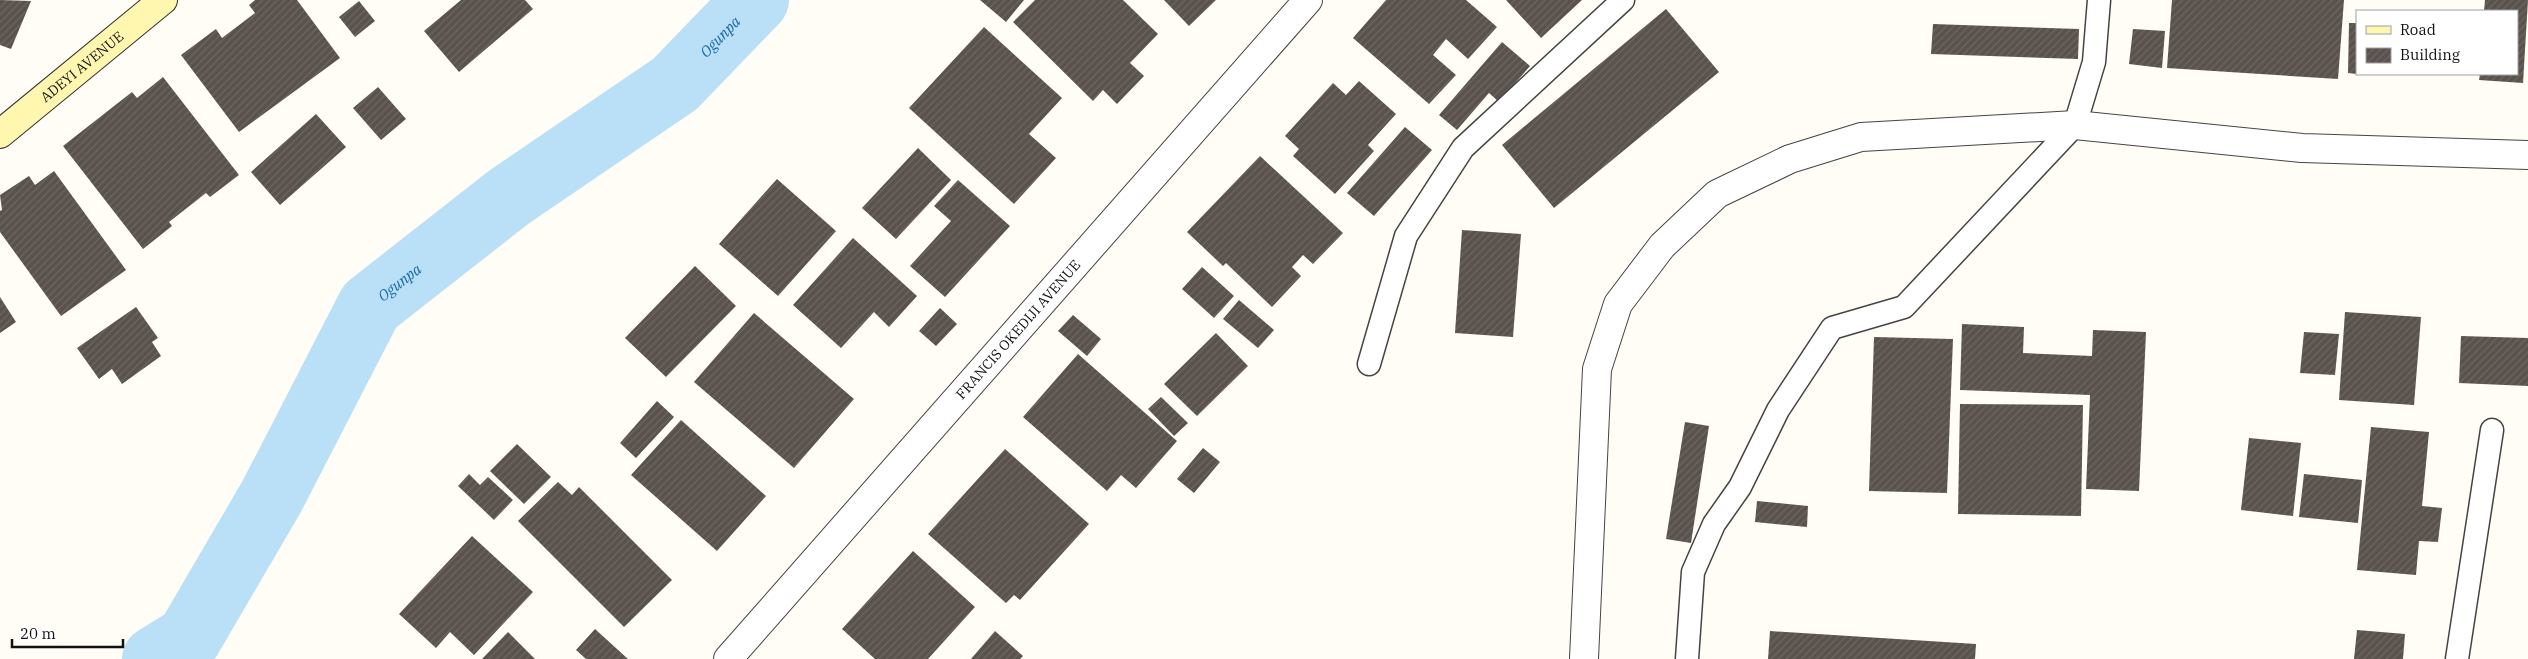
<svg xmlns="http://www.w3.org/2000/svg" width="2528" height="659" viewBox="0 0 2528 659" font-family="'IBM Plex Serif',serif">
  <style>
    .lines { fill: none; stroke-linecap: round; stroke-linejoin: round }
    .river { stroke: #b9e0f7; stroke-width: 66 }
    .building { fill: url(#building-hatch) }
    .lane-casing { stroke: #444; stroke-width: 25 }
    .street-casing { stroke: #444; stroke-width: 30 }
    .secondary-casing { stroke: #333; stroke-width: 30 }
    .lane { stroke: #fff; stroke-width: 22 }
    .street { stroke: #fff; stroke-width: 28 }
    .secondary { stroke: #fff6b0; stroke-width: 28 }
    .labels { text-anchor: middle; stroke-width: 5; stroke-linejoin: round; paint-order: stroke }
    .street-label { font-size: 14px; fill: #111; stroke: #fff }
    .water-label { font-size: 15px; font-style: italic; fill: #1768a6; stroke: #fff }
  </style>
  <defs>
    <pattern id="building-hatch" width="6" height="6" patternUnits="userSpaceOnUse" patternTransform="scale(1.25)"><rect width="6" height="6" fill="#5a524d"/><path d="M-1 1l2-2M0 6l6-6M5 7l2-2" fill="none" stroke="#6d6662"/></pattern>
  </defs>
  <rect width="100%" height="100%" fill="#fffdf5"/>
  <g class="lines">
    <!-- river -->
    <path class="river" id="s1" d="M155 659 189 638 272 496 370 306 509 197 675 84 756 0"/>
  </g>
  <!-- building -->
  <path class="building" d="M0 0 31 1 11 49 0 45Z
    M255 0H297L340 58 239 132 181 55 216 29 222 38 255 13 249 5Z
    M461 0H525L533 9 459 72 424 31Z
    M980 0H1024L1006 22Z
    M1035 0H1123L1158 34 1130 63 1144 76 1117 104 1103 90 1093 101 1013 22Z
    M1164 0H1216L1189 26Z
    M1386 0H1466L1497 27 1468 59 1446 39 1433 55 1456 75 1429 104 1353 38Z
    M1506 0H1582L1541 38Z
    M2172 0H2344L2338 79 2167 68Z
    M2485 0H2528L2523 83 2479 80 2480 74H2517V11H2484Z
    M359 1 375 21 355 37 339 17Z
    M1666 9 1719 72 1554 208 1502 145Z
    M2349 23H2357V74L2348 73Z
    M1933 24 2079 29 2078 59 1931 54Z
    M984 27 1062 98 1029 134 1056 158 1014 204 909 108Z
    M2133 29 2165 31 2162 68 2129 64Z
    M1502 42 1530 66 1499 102 1489 93 1457 130 1439 115Z
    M163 77 239 175 210 197 206 193 169 222 172 226 143 249 63 146 132 92 137 98Z
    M1359 81 1396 114 1368 145 1374 151 1335 194 1293 156 1299 149 1285 136 1333 83 1346 95Z
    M378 87 406 119 381 140 353 108Z
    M316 114 346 147 280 205 251 172Z
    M1405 127 1432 150 1374 216 1347 193Z
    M918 148 951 180 896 239 862 208Z
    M1260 156 1343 233 1313 264 1303 255 1292 267 1301 276 1272 307 1226 263 1223 266 1187 232Z
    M54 171 126 270 61 316 0 232V211L2 210 0 195 29 176 35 185Z
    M777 179 836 231 778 296 719 244Z
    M958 180 1010 226 945 297 910 266 951 221 934 206Z
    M1462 230 1521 234 1513 337 1455 333Z
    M853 238 917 296 889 327 874 312 841 348 793 305Z
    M695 266 736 306 666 377 625 338Z
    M1202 267 1234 296 1214 318 1182 289Z
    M0 297 16 322 0 333Z
    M1239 300 1274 330 1258 348 1223 319Z
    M136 307 158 338 152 342 161 356 122 384 112 369 99 379 77 348Z
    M940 308 957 324 936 346 919 331Z
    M2345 312 2421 317 2414 405 2339 400Z
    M754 313 854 399 794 468 694 382Z
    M1073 315 1101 339 1087 356 1058 331Z
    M1962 324 2024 327 2023 353 2092 356 2093 330 2146 332 2139 491 2086 489 2090 395 1960 390Z
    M2304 332 2339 334 2335 375 2300 373Z
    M1216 333 1248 366 1197 416 1164 384Z
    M2461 336 2528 338V386L2459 383Z
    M1874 337 1953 339 1947 493 1869 491Z
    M1078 354 1177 441 1136 488 1121 475 1107 491 1023 417Z
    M1161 397 1188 423 1174 436 1148 409Z
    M657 401 674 417 636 458 620 443Z
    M1960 404 2083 405 2081 516 1958 514Z
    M681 420 766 496 717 551 631 475Z
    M1685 422 1709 426 1691 543 1666 539Z
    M2371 427 2429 432 2422 506 2442 508 2438 542 2419 541 2416 575 2357 570Z
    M2249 438 2301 443 2293 516 2241 510Z
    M517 444 551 477 524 504 490 471Z
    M1203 448 1220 462 1194 493 1177 479Z
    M1005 449 1089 524 1020 600 1014 595 1006 603 928 534Z
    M469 474 480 485 488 477 513 500 494 520 458 486Z
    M2304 474 2362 480 2358 523 2299 517Z
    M558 482 572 495 579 487 672 580 624 627 518 521Z
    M1757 501 1808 506 1807 527 1755 522Z
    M472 536 533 592 474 655 450 632 436 648 399 614Z
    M913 551 975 607 928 659H875L842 629Z
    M595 629 628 659H586L576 650Z
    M2357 630 2405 634 2403 659H2354Z
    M995 631 1023 656 1020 659H971Z
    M1770 631 1976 644 1975 659H1768Z
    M508 632 535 659H482Z"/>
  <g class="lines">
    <!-- lane casing -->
    <g class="lane-casing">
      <path id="lane" d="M1369 364 1406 236 1463 148 1623 0
        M1687 659 1693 572 1714 524 1740 487 1778 410 1832 328 1904 307 2075 125 2094 62 2099 0
        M2457 659 2492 430"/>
    </g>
    <!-- street casing -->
    <g class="street-casing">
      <g id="street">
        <path id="s2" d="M728 659 1308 0"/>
        <path d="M1584 659 1597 369 1618 304 1662 246 1717 194 1790 159 1861 137 2075 125 2302 148 2528 155"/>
      </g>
    </g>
    <!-- secondary casing -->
    <g class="secondary-casing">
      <g id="secondary">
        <path id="s3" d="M0 134 163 0"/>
      </g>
    </g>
    <!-- lane -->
    <use href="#lane" class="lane"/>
    <!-- street -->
    <use href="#street" class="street"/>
    <!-- secondary -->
    <use href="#secondary" class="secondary"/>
  </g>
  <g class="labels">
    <!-- street labels -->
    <g class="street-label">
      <text dy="5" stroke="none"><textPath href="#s3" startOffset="106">ADEYI AVENUE</textPath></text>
      <text dy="5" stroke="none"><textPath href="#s2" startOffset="439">FRANCIS OKEDIJI AVENUE</textPath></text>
    </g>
    <!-- water labels -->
    <g class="water-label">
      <text dy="5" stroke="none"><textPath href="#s1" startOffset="861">Ogunpa</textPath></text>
      <text dy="5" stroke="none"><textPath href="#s1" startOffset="456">Ogunpa</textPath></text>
    </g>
  </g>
  <!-- legend -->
  <rect x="2356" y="10" width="162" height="65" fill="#ffffff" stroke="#a0a0a0"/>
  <rect x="2366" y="26" width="25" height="8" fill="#fff6b0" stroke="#a0a0a0"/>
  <text x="2400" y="35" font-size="15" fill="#111111">Road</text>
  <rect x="2366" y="48" width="25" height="15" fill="url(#building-hatch)" stroke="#a0a0a0"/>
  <text x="2400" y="60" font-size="15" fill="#111111">Building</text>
  <!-- scale -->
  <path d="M12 639v8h111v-8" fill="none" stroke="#111111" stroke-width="2.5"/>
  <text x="20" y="639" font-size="15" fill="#111111" stroke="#ffffff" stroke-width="4" paint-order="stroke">20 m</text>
</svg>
